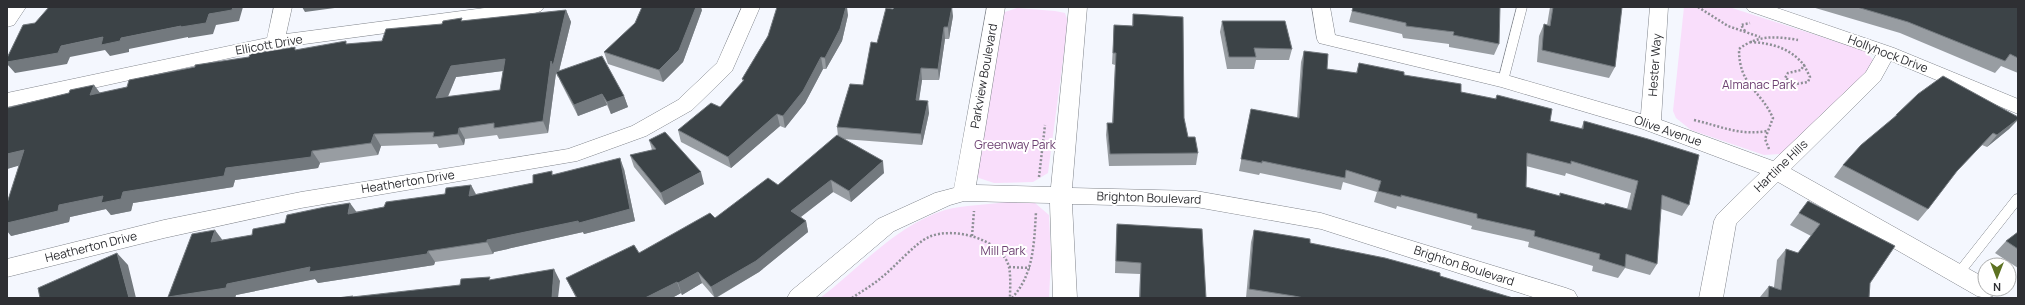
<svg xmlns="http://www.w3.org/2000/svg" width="2025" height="305" viewBox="0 0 2025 305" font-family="Manrope,sans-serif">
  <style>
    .green { fill: #f9defb }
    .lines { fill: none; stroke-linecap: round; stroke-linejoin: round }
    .lane-casing { stroke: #80848b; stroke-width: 1 }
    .street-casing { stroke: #80848b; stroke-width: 1 }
    .path { stroke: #8d8f95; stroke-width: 2.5; stroke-dasharray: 2 2; stroke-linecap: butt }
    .lane { fill: #fff; fill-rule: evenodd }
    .street { fill: #fff; fill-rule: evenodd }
    .wall { fill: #989da2; fill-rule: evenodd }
    .shaded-wall { fill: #73797e }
    .building { fill: #3c4347; stroke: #73797e; fill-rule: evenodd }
    .labels { text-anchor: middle; stroke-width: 4; stroke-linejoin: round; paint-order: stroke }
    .street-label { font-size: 12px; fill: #2e2f33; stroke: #fff }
    .park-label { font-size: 12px; fill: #6d4071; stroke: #fff }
  </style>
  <rect width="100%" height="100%" fill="#f4f7fe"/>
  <!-- green -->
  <path class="green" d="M1684 7H1729L1865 51 1874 61 1865 74 1781 154 1764 155 1691 130 1676 118 1673 111Z
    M1017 8 1055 11 1065 13 1068 22 1048 173 1033 182 994 183 979 178 973 171 1002 13Z
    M1006 202 1035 203 1049 215 1051 257 1049 298H820C861 267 895 226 945 210 964 205 987 205 1006 202Z"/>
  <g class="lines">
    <!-- lane casing -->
    <g class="lane-casing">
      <path id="lane" d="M1517 7H1527L1508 81 1503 84 1498 81Z
        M2018 194V206L1962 277 1958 279 1954 277 1952 274 1954 271 2014 195Z"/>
    </g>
    <!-- street casing -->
    <g class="street-casing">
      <path id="street" d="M8 7H26L14 25 7 27Z
        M274 7H292L286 34 492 7H544L541 11 535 13 275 48 7 107V93L267 38Z
        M742 7H760L732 71 692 110 646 136 577 161 301 208 164 238 7 277V259L164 220 301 192 568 149 632 126 678 100 717 63Z
        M987 7H1005L976 185 1051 187 1069 7H1087L1072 188 1196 191 1321 213 1566 288 1574 291 1578 298H1536L1321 229 1196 207 1072 204 1077 298H1053L1050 203 964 201 950 205 894 231 815 298H787L791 291 878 219 935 193 954 188Z
        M1312 7H1330L1335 35 1503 74 1641 114 1650 7H1668L1661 120 1773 161 1866 72 1876 55 1749 11 1746 7H1774L1894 48 2018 99V114L1891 61 1880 81 1791 169 1985 278V289H1997L1993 296 1986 298 1977 296 1778 182 1736 224 1723 298H1699L1714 221 1717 215 1760 173 1643 129 1501 87 1319 43 1317 39Z"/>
    </g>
    <!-- path -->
    <path class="path" d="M1698 7 1728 26 1760 37
      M1745 31 1741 25 1750 23
      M1750 42C1772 43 1790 48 1804 65
      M1804 65 1810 77 1808 82 1796 84 1785 78 1788 73 1801 70Z
      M1694 120C1720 126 1740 136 1767 131
      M1769 149 1765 139 1773 118C1760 89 1739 86 1739 49 1757 35 1776 36 1798 40
      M1039 177 1045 125
      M972 236 974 211
      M1009 267 1030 268
      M852 298C862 291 873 285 882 277 895 267 915 243 929 237 953 226 1002 239 1009 267 1011 277 1010 289 1010 298
      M1012 298C1034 274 1034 243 1036 212"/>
    <!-- lane -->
    <use href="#lane" class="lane"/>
    <!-- street -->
    <use href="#street" class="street"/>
  </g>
  <!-- wall -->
  <path class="wall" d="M1353 7 1499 44 1494 55 1449 47V44L1403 38 1402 34 1349 22Z
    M1550 7H1622L1615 67 1609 78 1537 62 1539 36 1544 24 1547 25Z
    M1812 7H2018V73L2001 66 1995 73 1900 33Z
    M566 10 571 22 559 71 624 96 628 107 611 114 607 105 578 116 561 83 558 76V77L556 73 548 133 499 139 497 135 465 139 464 145 439 148 437 144 381 146 378 155 320 163 318 168 235 180 233 187 133 203 131 211 111 215 106 209 70 217 69 222 11 236 19 165 7 169V108L69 93 94 85 100 93 127 87 249 57 297 50 348 44 382 41 442 24 463 21ZM503 71 500 90 448 97 456 77Z
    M702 10 683 62 663 82 608 64 604 52Z
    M1133 14 1184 118 1188 137 1198 153 1196 165 1109 166 1106 135 1107 123H1112L1115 65 1112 64 1114 25 1132 26Z
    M848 15 842 41 826 69H823L805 103 785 128 780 126 731 168 681 142 678 130 720 107 743 82 742 79 768 36Z
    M953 16 949 39H945L939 80H922L919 101 929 113 922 145 843 139 884 173 851 202 833 192 801 217 806 221 808 232 759 272 716 298H715L702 283 682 295 681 293 672 298H576L566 278 639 253 715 218 778 185 838 136 837 127 863 85 877 43Z
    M1222 21 1292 49 1289 60H1256L1254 69H1227L1220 32Z
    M1304 51 1327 69 1356 73 1359 63 1461 92 1495 99 1497 95 1550 121 1581 129 1584 121 1689 205 1682 216 1661 209 1657 264 1650 275 1625 268 1618 278 1592 271 1593 266 1528 247 1529 242 1471 229 1472 226 1397 206 1396 209 1374 202 1377 192 1343 182 1341 190 1260 173 1259 175 1239 171 1251 109 1297 118 1301 62ZM1526 166 1565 176 1566 173 1631 193 1627 209 1605 203 1604 205 1560 193 1559 196 1526 187Z
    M1896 115 2018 117V120L2009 129 1987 147 1982 145 1954 174 1928 209 1918 221 1834 177 1843 165 1892 120Z
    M649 140 704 184 665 205 634 167 630 155 652 150Z
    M624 169 635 221 584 234 583 232 494 252 493 254 435 262 434 265 318 283 315 279 236 295 235 298H169L168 297 222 240 252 235 285 223 384 207 445 194 471 185 476 194 533 183 554 175Z
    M1808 201 1870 283 1869 298H1760V297L1769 286 1774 287 1777 260 1786 249 1798 253 1811 236 1790 225Z
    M1117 224 1206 298H1139L1140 274 1115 273 1116 236Z
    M1254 230 1310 243 1440 276 1513 298H1246L1251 242Z
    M2018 232V268L1995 253 2006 241Z"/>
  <!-- shaded-wall -->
  <path class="shaded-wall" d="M233 7H243L239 21 216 25 213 34 188 38V37L129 49V52L110 56 105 50 70 57 67 64 15 73 7 64V62L61 46 103 37 121 38 181 26 209 14Z
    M302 7H342L305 12Z
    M696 7H701L702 10 683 62 663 82 659 70Z
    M846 7H847L848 15 842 41 826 69 825 58Z
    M952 7 953 16 949 39 948 27Z
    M566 10 571 22 558 75 556 72 558 76V77L553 66Z
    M944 27 945 39 939 80 938 69Z
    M821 57 823 69 805 103 785 128 783 116Z
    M505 59 510 70 456 77 442 110 436 98 451 66Z
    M551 61 556 73 548 133 543 121Z
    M921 68 922 80 917 112 916 100Z
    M94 85 103 97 90 95Z
    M602 94 607 105 578 116 574 105Z
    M624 96 628 107 611 114 607 102Z
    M928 101 929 113 922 145 921 134Z
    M777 114 780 126 731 168 728 157Z
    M2018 119 2009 129 1987 147 1997 135Z
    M459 128 465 139 464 145 458 134Z
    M374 134 381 146 378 155 371 143Z
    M24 150 35 161 7 169V154Z
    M312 151 320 163 318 168 235 180 233 187 133 203 131 211 111 215 106 209 70 217 69 222 11 236 7 231V223L59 205 226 168Z
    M620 158 624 169 635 221 584 234 583 232 494 252 493 254 487 242V240Z
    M883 161 884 173 851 202 849 191Z
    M701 172 704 184 665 205 661 193Z
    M831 180 833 192 794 222 791 211Z
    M471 185 477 197 469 196Z
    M350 203 358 214H348Z
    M806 221 808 232 759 272 715 298 711 287Z
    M215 230 224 242H211Z
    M428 251 435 262 434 265 318 283 315 279 236 295 235 298H169L168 297 227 284 310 267Z
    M117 253 128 265 136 298H129Z
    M554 269 560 281 558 298H552Z
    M698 272 702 283 682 295 678 283Z
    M677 282 681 293 672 298H645Z"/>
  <!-- building -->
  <path class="building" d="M49 7H233L232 10 209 14 206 23 181 27V26L121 38 120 41 101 45 103 37 61 46 58 53 7 62V58L23 25 35 23Z
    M642 7H696L679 50 659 70 604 52 635 23Z
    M777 7H846L840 29 825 58 821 57 803 91 783 116 777 114 728 157 678 130 711 103 720 107 744 80 742 79 768 36Z
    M894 7H952L948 27H944L938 69 921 68 916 100 928 101 921 134 837 127 850 84 863 85 871 42 877 43 886 8 893 9Z
    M1353 7H1500L1499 44 1453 35 1454 32 1406 26V23L1352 11Z
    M1553 7H1622L1615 67 1542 50 1544 24 1550 26Z
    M1857 7H2018V58L2010 54 2005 61 1908 22Z
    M566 10 553 66 551 61 543 121 494 128V123L459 128 458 134 433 137 434 132 374 134 371 143 312 151 311 157 226 168 224 176 123 192 121 199 101 203 103 196 59 205 58 211 7 223V203L24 150 7 154V108L69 93 70 90 94 85 90 95 127 87 129 80 195 67V65L249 57 250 54 295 47V50L346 41V44L382 41 386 29 442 24 443 21 462 18 461 21ZM505 59 500 90 436 98 451 66Z
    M1133 14 1183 17 1184 118 1188 137H1195L1198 153 1110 154 1107 123H1113L1116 53H1113L1114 25 1133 26Z
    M1222 21H1285L1292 49 1254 48 1256 57H1229Z
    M1304 51 1328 54 1327 69 1357 73 1359 63 1404 72V75L1461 84V92L1496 99 1497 95 1552 109 1550 121 1583 129 1584 121 1648 139 1699 155 1689 205 1662 195 1657 264 1626 254 1625 267 1599 259 1600 254 1534 236 1535 231 1477 218V214L1401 195V197L1378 191 1381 181 1346 170 1345 178 1262 161V163L1241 159 1251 109 1299 118ZM1527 153 1571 164V161L1638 181 1631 210 1605 203V205L1560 193V196L1526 187Z
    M602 56 624 96 607 102 602 94 574 105 556 72Z
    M1943 76 2018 117V119L1997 135 1993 133 1957 171 1928 209 1843 165 1861 145 1897 115H1896L1918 94Z
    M665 132 701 172 661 193 630 155 656 149 649 140Z
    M837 135 883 161 849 191 831 180 791 211 806 221 756 261 711 287 698 272 678 283 677 282 645 298H577L566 278 634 245 639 253 710 213 715 218 768 178 778 185Z
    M620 158 630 209 579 223 578 221 487 240V242L428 251 427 254 309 272 310 267 227 284 226 288 168 297 192 234 215 230 211 242 252 235 253 229 285 223 287 215 325 207 350 203 348 214 384 207 386 202 445 194 446 188 471 185 469 196 533 183V175L552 171V175Z
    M1808 201 1895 246 1870 283 1869 298H1768L1769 286 1781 290 1786 249 1798 253 1820 224 1799 213Z
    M1117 224 1202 229 1206 298H1140L1141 263 1116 261Z
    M1254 230 1310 239V243L1385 258 1440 273V276L1513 298H1304L1294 296 1249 289Z
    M2018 232V249L2006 241Z
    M117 253 129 298H40L38 288Z
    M554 269 552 298H337L353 296 352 297 460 285 461 279 490 277 489 280Z"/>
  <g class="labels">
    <!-- street labels -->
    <g class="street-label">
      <text transform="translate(269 45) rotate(-10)" y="4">Ellicott Drive</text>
      <text transform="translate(1888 54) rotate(21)" y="4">Hollyhock Drive</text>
      <text transform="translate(1655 65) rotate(-86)" y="4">Hester Way</text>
      <text transform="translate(984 76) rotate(-80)" y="4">Parkview Boulevard</text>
      <text transform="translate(1668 131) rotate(19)" y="4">Olive Avenue</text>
      <text transform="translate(1781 166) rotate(-44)" y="4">Hartline Hills</text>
      <text transform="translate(408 182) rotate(-9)" y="4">Heatherton Drive</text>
      <text transform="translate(1149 198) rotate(2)" y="4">Brighton Boulevard</text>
      <text transform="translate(91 247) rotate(-14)" y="4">Heatherton Drive</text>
      <text transform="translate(1464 266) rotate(18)" y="4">Brighton Boulevard</text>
    </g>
    <!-- park labels -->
    <g class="park-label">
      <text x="1759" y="89">Almanac Park</text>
      <text x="1015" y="149">Greenway Park</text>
      <text x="1003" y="255">Mill Park</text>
    </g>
  </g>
  <!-- border -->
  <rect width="2025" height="305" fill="none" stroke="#2e2f33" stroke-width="16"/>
  <!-- north arrow -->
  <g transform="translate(1997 277) rotate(180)"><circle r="19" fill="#ffffff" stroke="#abacad"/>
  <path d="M0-3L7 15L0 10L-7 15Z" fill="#5d7222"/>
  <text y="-6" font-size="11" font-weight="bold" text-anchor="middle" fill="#2e2f33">N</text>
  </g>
</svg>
